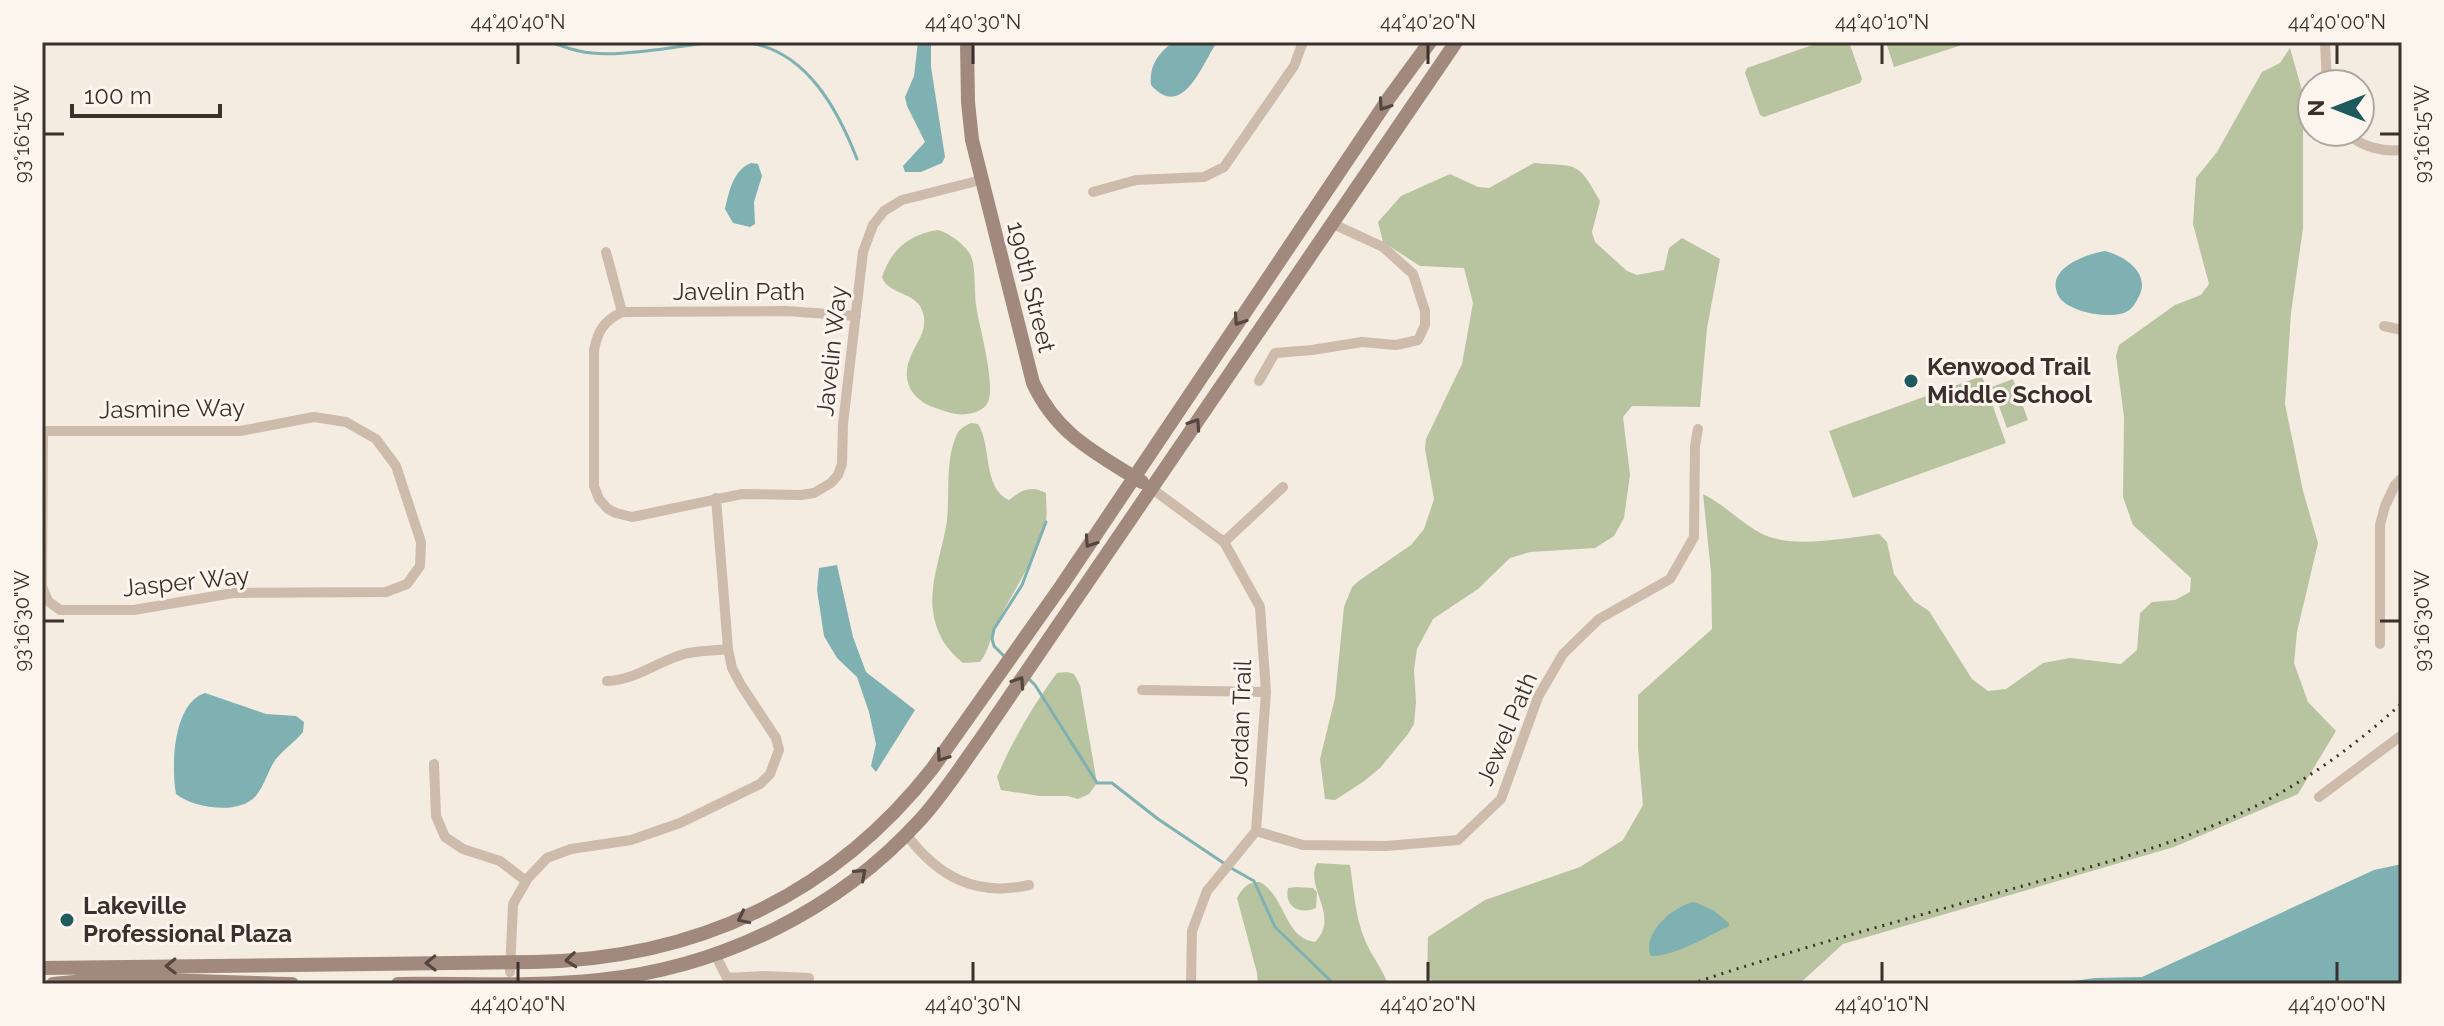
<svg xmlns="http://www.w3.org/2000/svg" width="2444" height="1026" viewBox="0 0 2444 1026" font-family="Raleway,sans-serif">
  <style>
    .green { fill: #b8c4a0 }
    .water { fill: #7fb0b2 }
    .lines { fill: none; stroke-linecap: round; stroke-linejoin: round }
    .stream { stroke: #7fb0b2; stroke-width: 3 }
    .street { stroke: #cdbbac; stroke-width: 10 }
    .secondary { stroke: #a18a7d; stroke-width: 14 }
    .rail { stroke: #3b302b; stroke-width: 3; stroke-dasharray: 2 6; stroke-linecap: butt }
    .oneway { stroke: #544640 }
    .ticks { fill: none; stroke: #3b302b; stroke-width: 3 }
    .poi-dot { fill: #1f5a5e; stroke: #fbf5ee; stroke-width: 3 }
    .labels { text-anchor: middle; stroke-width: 6; stroke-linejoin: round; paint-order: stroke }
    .street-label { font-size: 24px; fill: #3b302b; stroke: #fbf5ee }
    .poi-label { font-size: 24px; font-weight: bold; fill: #3b302b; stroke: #fbf5ee; text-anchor: start }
    .neatline { fill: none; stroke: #3b302b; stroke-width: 3 }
    .ticks-label { font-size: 20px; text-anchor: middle; fill: #3b302b }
  </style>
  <rect width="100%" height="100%" fill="#f4ebe1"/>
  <!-- green -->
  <path class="green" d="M1821 42H1849L1862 79 1860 83 1764 117 1760 115 1745 73 1747 68Z
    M1886 42H1971L1894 67Z
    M2290 48 2303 94V228L2291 313 2285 404 2303 491 2318 543 2297 632 2294 663 2308 702 2336 731 2298 794 2174 847 1843 944 1799 984 1747 981 1726 984H1438L1427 978 1428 937 1485 900 1580 867 1623 840 1643 805 1638 748V695L1712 629 1711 572 1703 494C1724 505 1736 518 1755 530 1787 551 1842 538 1879 534L1887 542 1894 574 1914 601 1929 611 1972 679 1988 691 2006 689 2043 663 2070 658 2121 664 2137 650 2140 613 2152 602 2175 600 2190 592 2191 578 2133 525 2123 497 2124 417 2116 356 2119 345 2175 305 2201 295 2209 284 2193 224 2196 178 2217 152 2262 72 2280 63Z
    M1534 163C1579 167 1577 160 1600 201L1592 232 1595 242 1627 271 1637 275 1664 270 1669 248 1682 238 1720 259 1707 328 1700 407 1632 406 1623 417 1630 475 1624 518 1614 536 1595 548 1530 552 1510 558 1478 589 1433 619 1417 649 1414 670 1416 702 1414 724 1408 734 1380 768 1363 782 1335 800 1325 799 1320 759 1335 698 1344 607 1352 587 1360 580 1411 545 1424 529 1434 499 1425 449 1426 439 1462 364 1473 303 1464 268 1420 266 1383 242 1378 222 1401 196 1450 174 1478 187 1489 188Z
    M938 230C949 233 966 245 971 256 976 268 974 291 976 305 979 326 996 384 988 402 984 410 977 412 968 414 956 416 944 411 933 407 914 400 903 384 908 364 913 344 933 329 920 306 911 292 887 293 882 277 891 250 909 234 938 230Z
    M1982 376 2006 443 1853 498 1829 431Z
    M2013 379 2028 420 2007 428 1992 387Z
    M971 423 978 424C992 445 982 488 1009 500 1021 490 1031 485 1046 493 1046 503 1048 515 1045 525 1035 562 1011 593 995 628 989 640 989 651 980 662L963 663C946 649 936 634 933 611 929 581 943 550 947 520 950 493 945 460 957 434 960 428 965 426 971 423Z
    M1067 672 1074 674 1080 685 1097 783 1089 794 1078 799 1068 796H1039L1001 790 997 777C1012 741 1034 704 1057 673Z
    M1317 863 1350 865C1354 890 1355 917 1365 940 1371 955 1382 968 1388 984H1258L1257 973 1237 898C1242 888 1249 881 1260 882 1286 897 1284 938 1315 942 1341 916 1304 888 1317 863Z
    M1297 887 1313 888 1317 892 1316 908C1300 915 1284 907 1288 888Z"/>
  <!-- water -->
  <path class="water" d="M918 42H931V67L945 157 942 163 921 172H905L903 166 925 142 907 106 905 97 914 76Z
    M1173 42H1217C1202 64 1183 121 1151 85 1149 65 1158 54 1173 42Z
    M751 163 758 164 762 176 754 202 755 224 750 227 733 223 725 209C729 192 733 170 751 163Z
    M2105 251C2126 256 2152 275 2138 298 2135 304 2132 309 2126 312 2110 320 2066 312 2058 295 2045 268 2087 254 2105 251Z
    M837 565 853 637 866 672 915 710 876 772 871 766 876 744 869 712 857 677 837 658 824 636 817 590 819 568Z
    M205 693 266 714 296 716 304 722 303 732C295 742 284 749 276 759 268 770 266 782 258 793 243 816 195 809 176 794 171 766 173 703 205 693Z
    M2402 864V984H2064L2066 982 2095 978 2142 977 2374 870Z
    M1694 902 1713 910 1729 923V926C1709 936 1673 957 1651 956 1641 934 1673 906 1694 902Z"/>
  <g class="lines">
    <!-- stream -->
    <path class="stream" d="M550 42C560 45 569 49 579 51 601 56 624 53 646 51 680 48 716 38 750 43 807 52 838 110 857 159
      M1005 657 994 646 992 639 994 629 1022 585 1046 522
      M1028 678 1035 685 1097 783H1112L1158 819 1225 864
      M1231 868 1254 881 1275 927 1334 984"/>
    <!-- street -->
    <path class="street" d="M2325 42 2327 84
      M2346 132C2361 147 2382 152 2402 150
      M1093 192 1136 180 1204 177 1224 167 1294 66 1303 42
      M606 252 622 312
      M856 316 786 311 622 312C604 321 598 330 594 350V486L599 499 608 509 616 513 632 517 742 494 801 495 814 493 831 483 838 475 842 464 843 424 863 252 873 225 884 211 902 200 981 180
      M2384 326 2402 330
      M1259 381 1275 353 1312 350 1362 342 1396 345 1418 340 1425 325V311L1413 274 1383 247 1331 223
      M42 431H240L314 417 346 422 376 439 396 466 421 542 420 566 407 584 386 592 233 593 134 610H60L48 601 42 587 43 431
      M1151 488 1224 542 1260 607 1266 692 1256 831 1207 891 1192 931 1191 984
      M1224 542 1283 487
      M2380 644V525L2385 506 2395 485 2402 478
      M607 681C636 680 656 662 684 654 698 650 713 651 728 649
      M1142 690 1266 692
      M434 764 436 816 445 837 463 849 500 861 526 881
      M2319 797 2402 735
      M1256 831 1303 845 1386 846 1458 840 1501 799 1538 697 1563 654 1599 619 1670 579 1694 537 1695 446 1698 429
      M906 834C938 877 976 897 1029 885
      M715 954 727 978 764 976 809 978
      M510 972 513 904 528 878 547 858 571 849 631 840 680 823 760 784 770 774 779 750 776 738 741 685 732 668 728 649 716 498"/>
    <!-- secondary -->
    <path class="secondary" d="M967 42 968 102 972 140 1033 383C1057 435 1096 453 1142 482
      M42 968 534 962C695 959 832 896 932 769L1062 585 1389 98 1430 42
      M53 984C129 975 215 983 292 984
      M398 984C465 983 533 987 599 980 721 968 838 910 920 820 943 795 962 765 982 737L1456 42"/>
    <!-- rail -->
    <path class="rail" d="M1691 984C1797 948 1905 920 2012 889 2093 866 2178 845 2254 807 2308 780 2357 744 2402 703"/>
  </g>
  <!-- one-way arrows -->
  <defs><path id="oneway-chevron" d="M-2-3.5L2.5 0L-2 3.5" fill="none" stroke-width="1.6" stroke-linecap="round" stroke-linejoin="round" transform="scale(2)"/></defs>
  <g class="oneway">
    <use href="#oneway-chevron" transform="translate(1384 105) rotate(124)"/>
    <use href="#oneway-chevron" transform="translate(1239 320) rotate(124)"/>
    <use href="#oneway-chevron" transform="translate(1195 424) rotate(-56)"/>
    <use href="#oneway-chevron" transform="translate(1090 542) rotate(124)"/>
    <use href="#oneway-chevron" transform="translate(1019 682) rotate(-56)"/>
    <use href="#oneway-chevron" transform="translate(942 756) rotate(125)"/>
    <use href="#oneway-chevron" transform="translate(861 874) rotate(-41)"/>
    <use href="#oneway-chevron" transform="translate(743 918) rotate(154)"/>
    <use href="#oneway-chevron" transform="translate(571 960) rotate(174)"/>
    <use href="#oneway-chevron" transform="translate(431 963) rotate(179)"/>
    <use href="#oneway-chevron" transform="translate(171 966) rotate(179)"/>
  </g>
  <!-- ticks -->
  <path class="ticks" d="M518 44V64M973 44V64M1428 44V64M1882 44V64M2337 44V64M44 134H64M2380 134H2400M44 621H64M2380 621H2400M518 962V982M973 962V982M1428 962V982M1882 962V982M2337 962V982"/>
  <!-- markers -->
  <g class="poi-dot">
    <circle cx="1911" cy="381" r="8"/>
    <circle cx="67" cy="920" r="8"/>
  </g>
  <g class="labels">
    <!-- street labels -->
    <g class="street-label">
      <text transform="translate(1031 287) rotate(76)" y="8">190th Street</text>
      <text x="739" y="300">Javelin Path</text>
      <text transform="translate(832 351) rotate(-84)" y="8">Javelin Way</text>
      <text transform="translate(172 409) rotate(-1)" y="8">Jasmine Way</text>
      <text transform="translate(186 582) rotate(-6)" y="8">Jasper Way</text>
      <text transform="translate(1241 723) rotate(-88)" y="8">Jordan Trail</text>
      <text transform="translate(1507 729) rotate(-67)" y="8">Jewel Path</text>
    </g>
    <!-- poi labels -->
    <g class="poi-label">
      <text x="1927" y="375">Kenwood Trail<tspan x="1927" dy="28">Middle School</tspan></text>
      <text x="83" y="914">Lakeville<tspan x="83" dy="28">Professional Plaza</tspan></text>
    </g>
  </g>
  <!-- border -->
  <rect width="2444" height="1026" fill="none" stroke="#fbf5ee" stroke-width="88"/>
  <!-- north arrow -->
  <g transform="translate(2336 108) rotate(270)"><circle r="38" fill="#fbf5ee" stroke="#aea6a0" stroke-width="2"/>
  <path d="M0-6L14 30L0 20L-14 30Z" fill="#1f5a5e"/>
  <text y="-12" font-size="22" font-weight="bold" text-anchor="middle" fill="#3b302b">N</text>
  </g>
  <!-- scale -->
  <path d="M72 104v12h148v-12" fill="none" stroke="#3b302b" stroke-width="4"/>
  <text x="84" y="104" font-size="24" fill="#3b302b" stroke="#fbf5ee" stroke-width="6" paint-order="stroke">100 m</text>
  <rect x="44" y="44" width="2356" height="938" class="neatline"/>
  <g class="ticks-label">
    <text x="518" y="29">44°40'40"N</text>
    <text x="973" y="29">44°40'30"N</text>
    <text x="1428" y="29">44°40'20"N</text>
    <text x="1882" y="29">44°40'10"N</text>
    <text x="2337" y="29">44°40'00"N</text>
    <text transform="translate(2422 134) rotate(-90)" y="7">93°16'15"W</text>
    <text transform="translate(22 134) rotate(-90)" y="7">93°16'15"W</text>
    <text transform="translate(2422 621) rotate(-90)" y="7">93°16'30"W</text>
    <text transform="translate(22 621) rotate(-90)" y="7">93°16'30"W</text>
    <text x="518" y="1011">44°40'40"N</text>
    <text x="973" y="1011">44°40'30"N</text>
    <text x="1428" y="1011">44°40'20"N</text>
    <text x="1882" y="1011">44°40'10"N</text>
    <text x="2337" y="1011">44°40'00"N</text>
  </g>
</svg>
